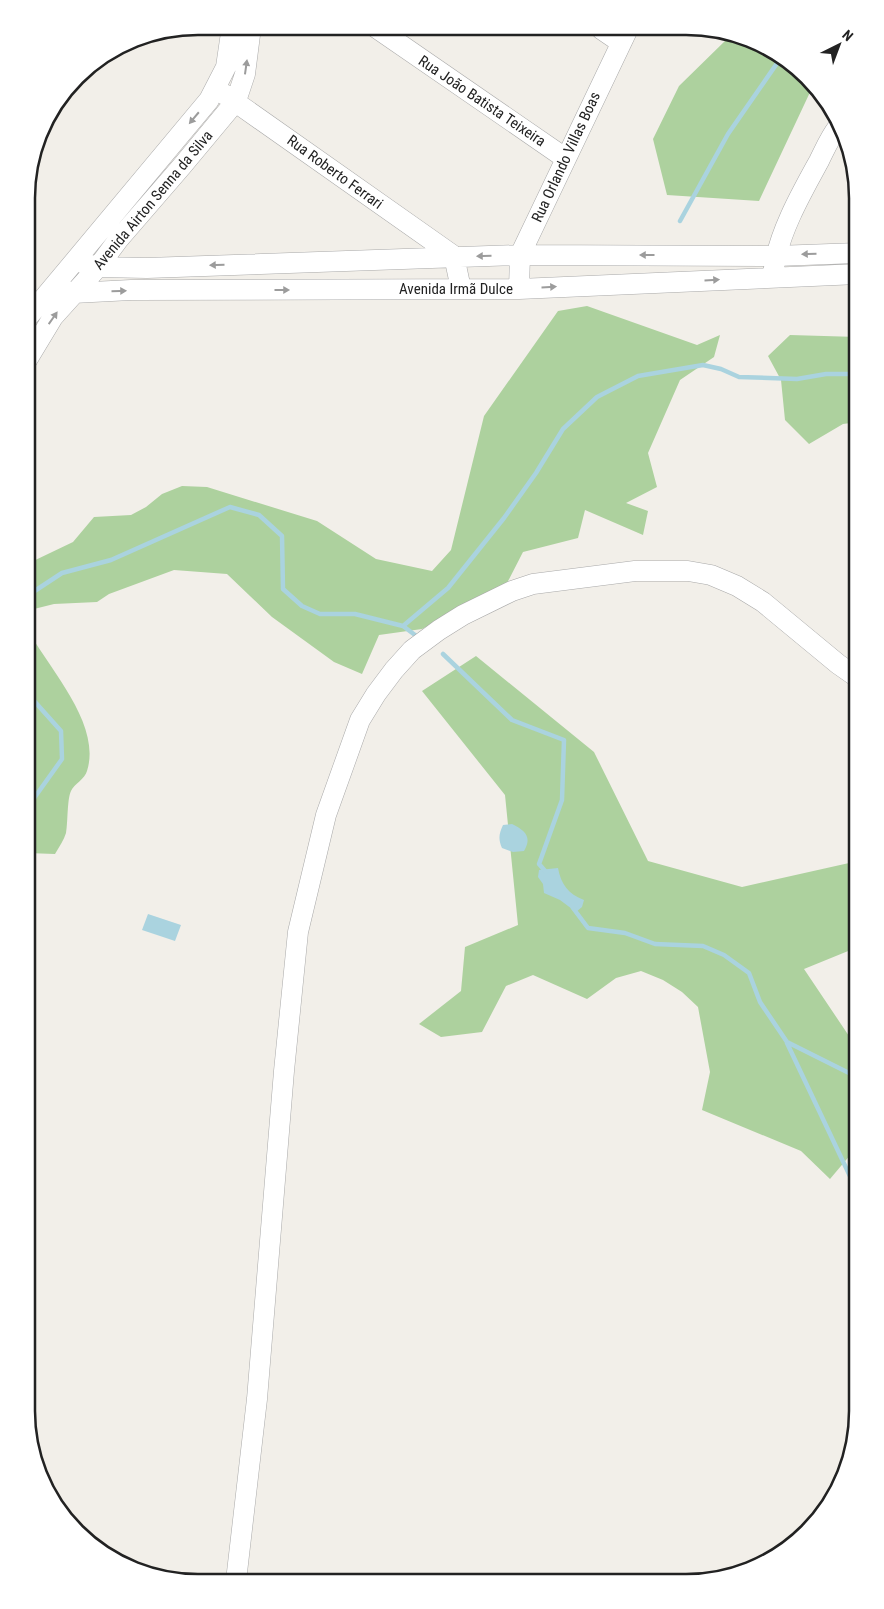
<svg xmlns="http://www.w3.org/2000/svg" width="884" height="1609" viewBox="0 0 884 1609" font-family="'Roboto Condensed',sans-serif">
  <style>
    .forest { fill: #add19e }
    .water { fill: #aad3df }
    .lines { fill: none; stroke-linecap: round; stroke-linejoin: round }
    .stream { stroke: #aad3df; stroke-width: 4.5 }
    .minor-casing { stroke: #a9a9a9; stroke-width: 21 }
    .minor { stroke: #fff; stroke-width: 20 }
    .oneway { fill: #9c9c9c }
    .labels { text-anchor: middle; stroke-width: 4; stroke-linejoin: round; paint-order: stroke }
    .street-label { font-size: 15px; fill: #222; stroke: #fff }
    .rim { fill: none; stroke: #222; stroke-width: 2.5 }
  </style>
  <rect width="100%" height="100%" fill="#f2efe9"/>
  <!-- forest -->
  <path class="forest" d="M726 33 799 69 812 88 759 201 667 195 653 139 679 86 726 40Z
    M587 306 697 345 720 335 714 357 680 380 648 453 657 487 626 503 648 511 643 535 585 510 578 538 523 552 505 587 422 629 379 635 362 674 334 662 272 617 227 574 174 570 109 594 97 602 54 604 34 609 28 630C49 669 102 724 87 771 85 779 74 784 71 791 67 799 68 823 66 833 64 840 59 847 55 854L27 853V564L73 542 94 517 131 515 146 507 162 494 182 486 207 487 317 521 376 559 432 571 451 550 484 416 558 311Z
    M790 335 858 337V422L843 424 809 444 785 420 781 380 768 356Z
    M476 656 594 752 648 861 742 887 858 861V947L804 969 851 1039 857 1036V1147L830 1179 801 1151 702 1110 710 1072 698 1007 682 992 663 980 641 971 616 978 587 999 533 975 506 986 482 1032 441 1037 419 1024 461 991 465 947 518 925 505 795 422 691Z
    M26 1402 33 1423 36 1467 26 1411Z"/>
  <!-- water -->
  <path class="water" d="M512 824C526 831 532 837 524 851L513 852 502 848C498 839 499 834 503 825Z
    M558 868C561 884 568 894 584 900L582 907 576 912 560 900 544 893 543 884 538 877 539 870Z
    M148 914 181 925 175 941 142 930Z"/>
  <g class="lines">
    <!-- stream -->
    <path class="stream" d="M680 221 728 134 780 59
      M27 596 62 573 111 560 230 507 259 515 282 536 283 589 302 606 320 614H355L403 626 415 635
      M403 626 448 588 504 518 536 473 563 429 597 397 638 376 703 365 721 369 739 377 797 379 826 374H858
      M443 654 512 720 564 740 562 800 539 864 546 872
      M27 808 62 759 61 731 27 693
      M573 908 588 928 625 933 655 944 703 946 724 955 749 973 760 1002 787 1042 857 1077
      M787 1043 857 1191"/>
    <!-- minor casing -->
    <g class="minor-casing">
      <path id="minor" d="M375 27 565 158
        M601 29 620 42
        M224 94 454 256 461 289
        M76 261 98 267 147 268 520 255 776 256 858 253
        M774 268C779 232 802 192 819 161 825 149 830 137 838 127
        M54 287 73 293 131 290 519 289 858 274
        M519 289 520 255 628 29
        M28 317 209 100 226 67 232 26
        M27 360 53 317 98 267 118 240 182 166 236 101 245 74 251 27
        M236 1581 257 1399 284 1071 298 932 326 815 360 720 376 694 394 670 412 650 439 630 463 615 512 591 533 584 635 571H688L711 575 737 586 763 602 838 664 858 678"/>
    </g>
    <!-- minor -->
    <use href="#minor" class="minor"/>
  </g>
  <!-- one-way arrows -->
  <defs><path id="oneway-solid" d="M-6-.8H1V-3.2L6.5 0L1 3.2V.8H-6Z" transform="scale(1.25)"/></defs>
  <g class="oneway">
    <use href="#oneway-solid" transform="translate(246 67) rotate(-82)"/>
    <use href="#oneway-solid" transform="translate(194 118) rotate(130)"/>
    <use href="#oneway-solid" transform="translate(809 254) rotate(178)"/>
    <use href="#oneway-solid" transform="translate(647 255) rotate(-180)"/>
    <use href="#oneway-solid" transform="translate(484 256) rotate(179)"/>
    <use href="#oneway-solid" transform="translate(217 265) rotate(178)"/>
    <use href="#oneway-solid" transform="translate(712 280) rotate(-3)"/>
    <use href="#oneway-solid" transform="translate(549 287) rotate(-3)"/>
    <use href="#oneway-solid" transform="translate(282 290)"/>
    <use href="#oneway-solid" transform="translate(119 291) rotate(-1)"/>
    <use href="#oneway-solid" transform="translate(53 318) rotate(-55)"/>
  </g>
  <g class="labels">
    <!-- street labels -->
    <g class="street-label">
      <text transform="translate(482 101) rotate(34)" y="5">Rua João Batista Teixeira</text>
      <text transform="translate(566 157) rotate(-65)" y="5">Rua Orlando Villas Boas</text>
      <text transform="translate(335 172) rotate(36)" y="5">Rua Roberto Ferrari</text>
      <text transform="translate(153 200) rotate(-50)" y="5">Avenida Airton Senna da Silva</text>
      <text x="456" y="294">Avenida Irmã Dulce</text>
    </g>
  </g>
  <!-- crop -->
  <path d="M0 0H884V1609H0ZM198 35H686A163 163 0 0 1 849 198V1411A163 163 0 0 1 686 1574H198A163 163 0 0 1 35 1411V198A163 163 0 0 1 198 35Z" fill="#fff" fill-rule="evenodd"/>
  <path class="rim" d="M198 35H686A163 163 0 0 1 849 198V1411A163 163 0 0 1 686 1574H198A163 163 0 0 1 35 1411V198A163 163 0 0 1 198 35Z"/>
  <!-- north arrow -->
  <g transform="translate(839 45) rotate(42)" stroke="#ffffff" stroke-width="4" paint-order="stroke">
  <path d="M0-4L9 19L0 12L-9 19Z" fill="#222222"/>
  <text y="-8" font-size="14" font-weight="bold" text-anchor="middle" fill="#222222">N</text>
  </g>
</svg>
